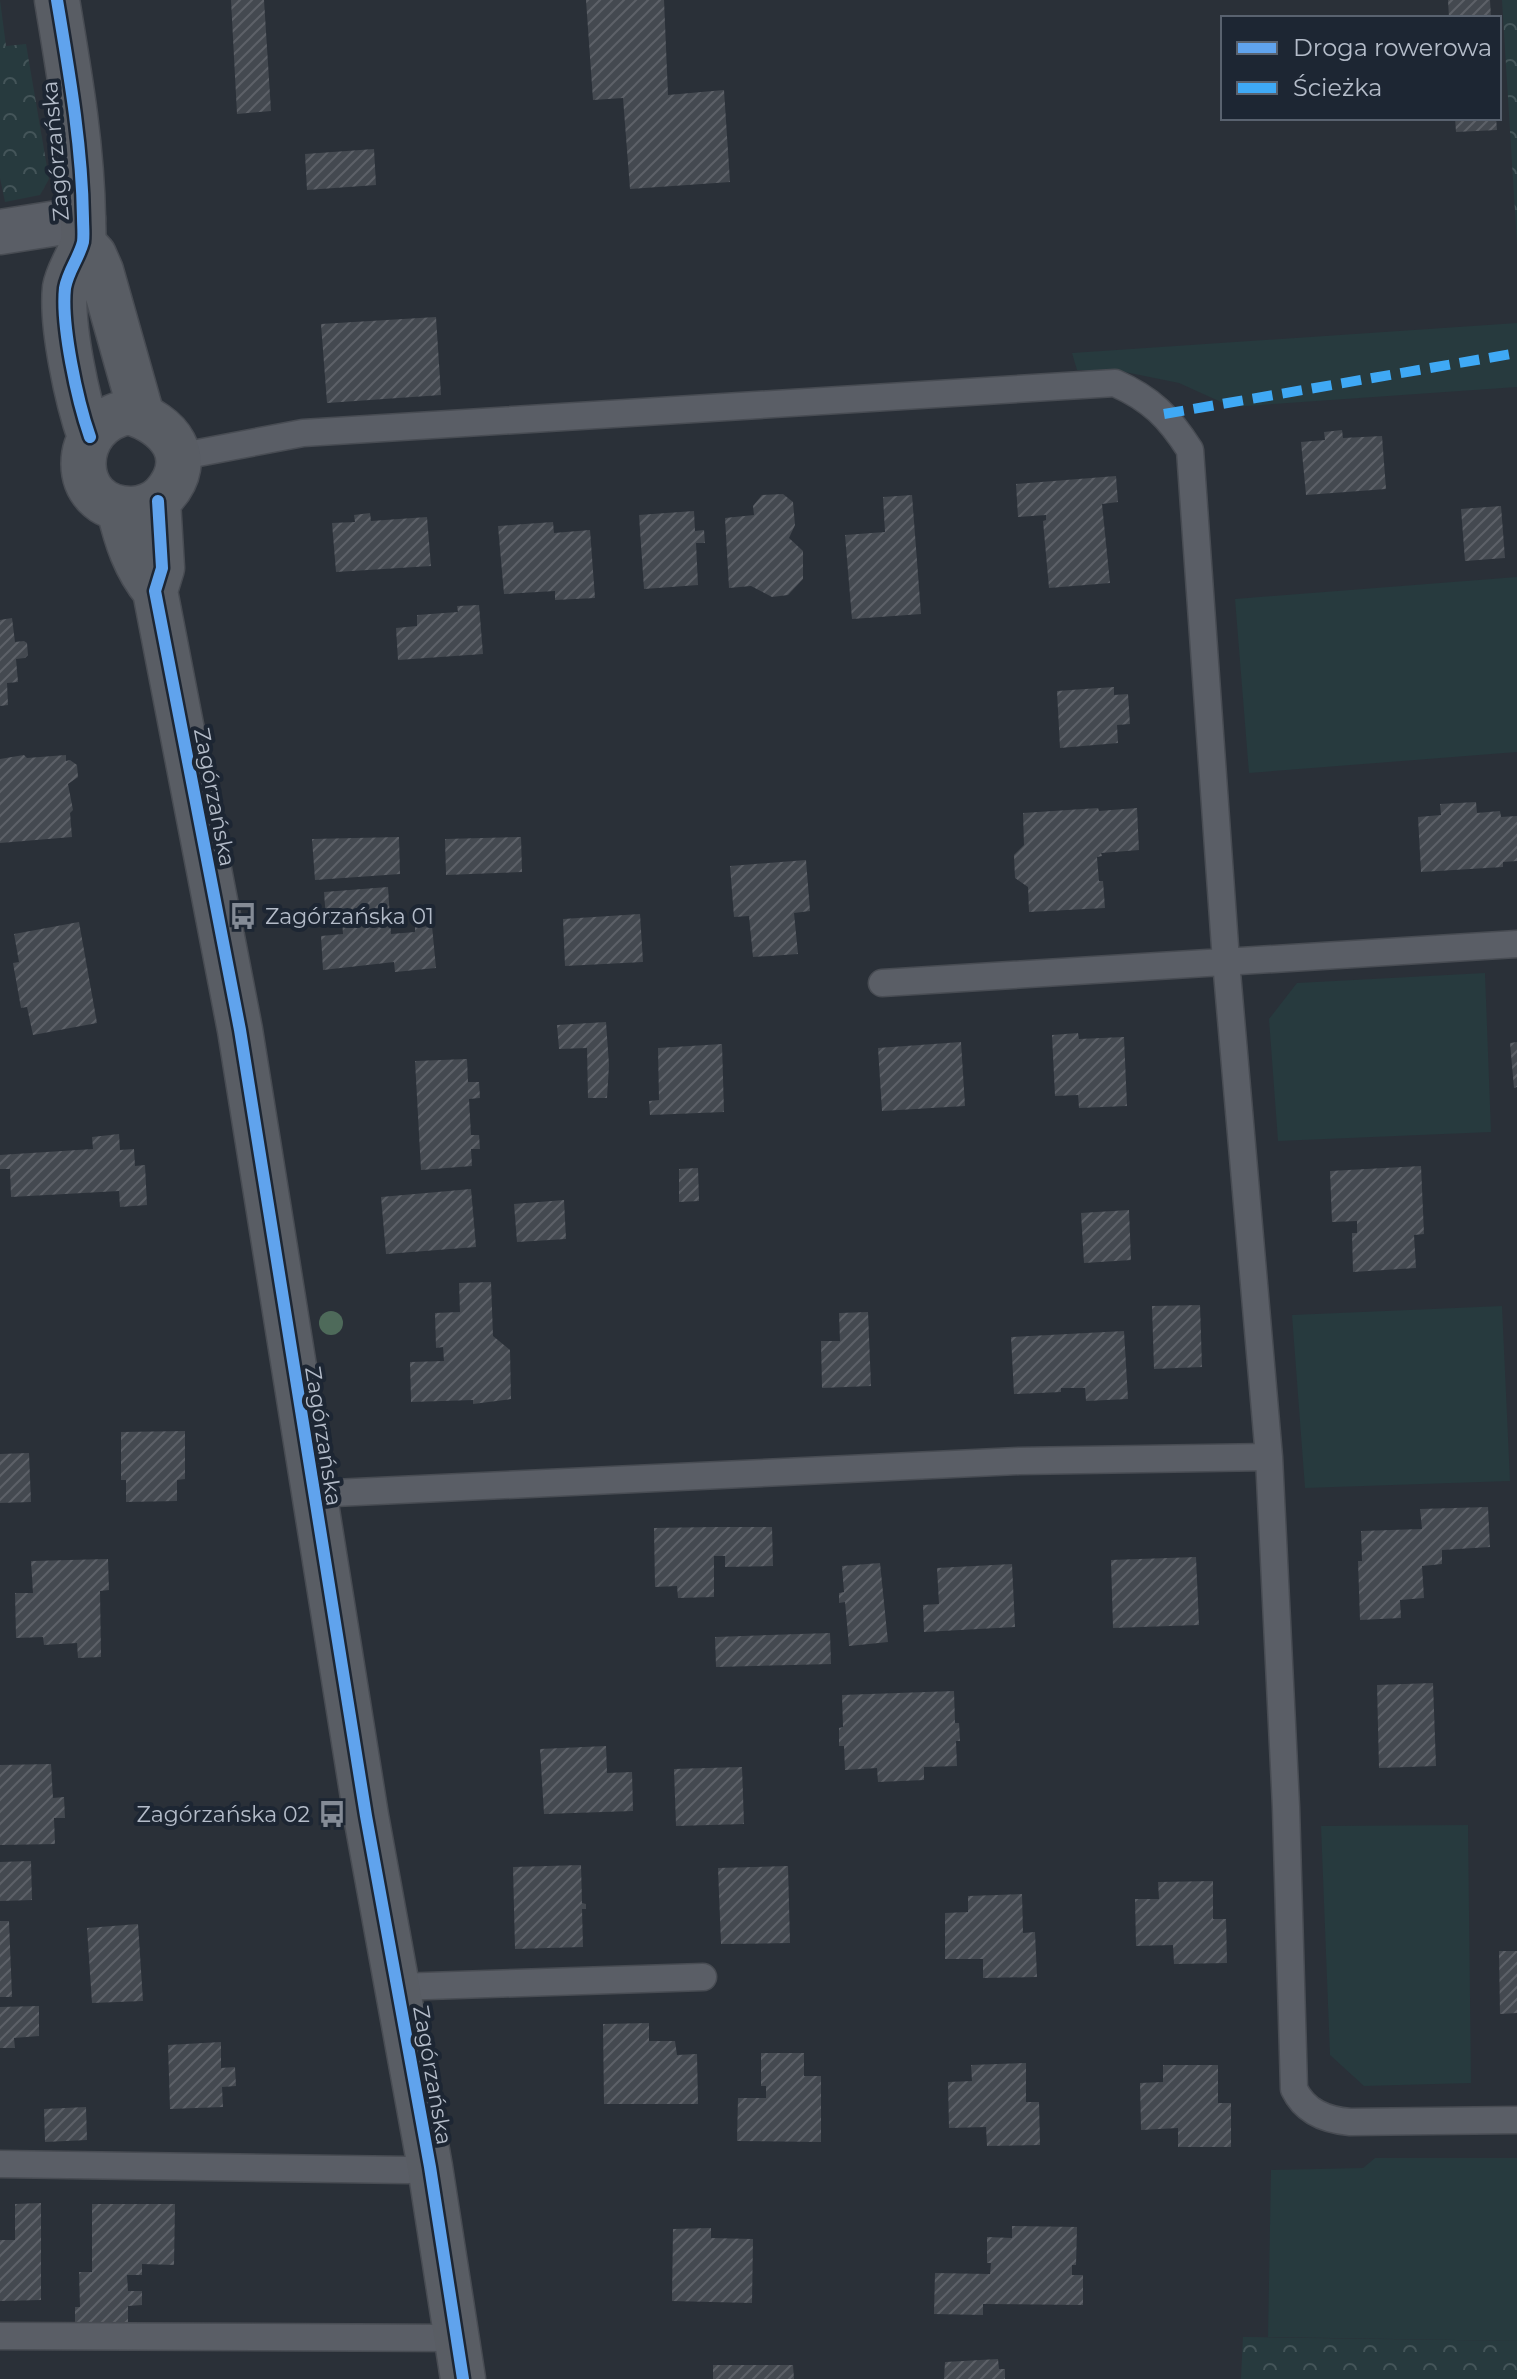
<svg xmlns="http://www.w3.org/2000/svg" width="1517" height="2379" viewBox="0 0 1517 2379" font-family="Montserrat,sans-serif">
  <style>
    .grass { fill: #273a3e }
    .forest { fill: url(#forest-crowns) }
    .building { fill: url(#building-hatch) }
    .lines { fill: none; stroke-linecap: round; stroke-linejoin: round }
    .lane-casing { stroke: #484c53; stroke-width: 29 }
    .street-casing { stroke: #484c53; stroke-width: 47 }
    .secondary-casing { stroke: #484c53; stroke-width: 47 }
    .lane { stroke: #5a5e66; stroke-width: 26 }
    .street { stroke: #5a5e66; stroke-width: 44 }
    .secondary { stroke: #595d64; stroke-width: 44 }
    .quiet { stroke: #3fa9f5; stroke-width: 10; stroke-dasharray: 20 10; stroke-linecap: butt }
    .cycleway-casing { stroke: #1d2633; stroke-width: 17 }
    .cycleway { stroke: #60a3ed; stroke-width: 12 }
    .tree { fill: #4e6a5a }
    .labels { text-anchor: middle; stroke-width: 8; stroke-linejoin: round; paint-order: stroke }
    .street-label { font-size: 22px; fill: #b4bcc9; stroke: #1d2633 }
    .poi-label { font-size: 22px; fill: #b4bcc9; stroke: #1d2633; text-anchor: start }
  </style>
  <defs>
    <pattern id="forest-crowns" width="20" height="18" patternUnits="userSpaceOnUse" patternTransform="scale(2)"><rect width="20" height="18" fill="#273a3e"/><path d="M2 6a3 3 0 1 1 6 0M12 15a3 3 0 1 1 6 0" fill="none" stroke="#445559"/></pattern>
    <pattern id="building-hatch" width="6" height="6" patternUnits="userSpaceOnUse" patternTransform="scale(2)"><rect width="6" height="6" fill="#444950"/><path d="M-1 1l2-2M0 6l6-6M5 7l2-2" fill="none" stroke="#5d6168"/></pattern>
  </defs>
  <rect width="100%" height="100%" fill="#2a3038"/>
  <!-- grass -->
  <path class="grass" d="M1517 323V387L1232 407 1179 383 1115 370H1077L1072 353Z
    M1517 577V752L1249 773 1235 599Z
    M1485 973 1491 1132 1278 1141 1269 1019 1297 983Z
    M1502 1306 1510 1481 1305 1488 1292 1315Z
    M1468 1825 1471 2083 1364 2086 1330 2055 1321 1826Z
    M1375 2158H1517V2341L1268 2337 1271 2170 1363 2168Z"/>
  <!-- forest -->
  <path class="forest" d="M0 0 6 46 26 44 49 179 40 195 5 202 0 178Z
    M1502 0H1517V244Z
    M1243 2337 1517 2341V2379H1241Z"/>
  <!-- building -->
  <path class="building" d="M231 0H264L271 111 237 114Z
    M586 0H664L668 95 724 90 730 182 630 189 623 98 593 100Z
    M1448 0H1490L1491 18H1449Z
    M1455 118H1496L1497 130 1456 132Z
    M374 149 376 185 307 190 305 154Z
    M436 317 441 395 327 403 321 324Z
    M1342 430 1343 438 1382 436 1386 489 1306 495 1301 442 1325 440 1324 432Z
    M1116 476 1118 502 1102 504 1110 583 1049 588 1043 521 1046 520V515L1018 517 1016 484Z
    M783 494 793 502 795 525 789 538 803 551V579L788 595 772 597 751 586 729 588 725 518 754 515 753 506 762 495Z
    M912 495 921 614 852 619 845 535 885 532 883 497Z
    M1501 506 1505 558 1465 561 1461 509Z
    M694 511 695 531 704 530 705 543H696L698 585 644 589 639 515Z
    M370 513 371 521 427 517 431 566 336 572 332 523 355 522 354 515Z
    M553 522 554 533 590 530 595 598 555 600V591L504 594 498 526Z
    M479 605 483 654 398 660 396 628 417 626V615L458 612 457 606Z
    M12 618 15 642 24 641 27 643 28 655 25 658 16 659 18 682 7 683 8 705 0 706V620Z
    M1114 687V695L1128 694 1130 724 1117 725 1118 743 1060 748 1057 691Z
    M24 755 27 758 66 755V761L70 760 77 765 78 777 68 784 73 810 70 813 72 837 0 843V759Z
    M1476 802 1477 813 1500 811 1501 817 1517 816V861L1503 862V867L1421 872 1418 817 1441 815 1440 804Z
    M1098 808 1099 811 1137 808 1139 850 1101 853 1102 856 1097 857 1099 881H1103L1105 908 1029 912 1028 887 1015 878 1014 855 1024 845 1023 813Z
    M399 837 400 874 315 880 312 839Z
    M521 837 522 872 446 875 445 839Z
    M806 860 810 911 794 913 798 954 753 957 749 916 734 917 730 866Z
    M388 887 391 934 415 932V927L432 926 436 968 395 972 394 962 323 970 321 936 343 934 342 919H326L324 892Z
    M640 914 643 962 565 966 563 919Z
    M79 922 97 1023 33 1035 27 1007 21 1008 13 963 19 962 14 934Z
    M606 1022 609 1065 607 1098H588L587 1048 559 1049 557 1025Z
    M1078 1033 1079 1039 1124 1037 1127 1106 1079 1108 1078 1095 1055 1096 1052 1035Z
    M961 1042 965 1106 882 1111 878 1048Z
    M1517 1042V1087L1514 1088 1510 1043Z
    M722 1044 724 1112 650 1115 649 1101 659 1100 658 1048Z
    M467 1059 468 1082H479L480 1098 469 1099 471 1135H479L480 1149H471L472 1166 421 1170 415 1061Z
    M119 1134 120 1150 134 1149 135 1166 145 1165 147 1205 120 1207 119 1191 11 1197 10 1169H0V1155L93 1149 92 1137Z
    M1421 1166 1424 1234 1414 1235 1416 1268 1353 1272 1352 1233H1357V1221L1332 1222 1330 1171Z
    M698 1168 699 1201 679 1202V1169Z
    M471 1189 476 1247 386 1254 381 1197Z
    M564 1200 566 1239 517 1242 514 1204Z
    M1129 1210 1131 1260 1084 1263 1081 1213Z
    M491 1282 493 1336 510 1350 511 1399 473 1404V1400L411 1402 410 1362 444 1361 443 1347 436 1348 435 1313 460 1312 459 1283Z
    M1200 1305 1202 1367 1154 1369 1152 1306Z
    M868 1312 871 1386 822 1388 821 1341H840L839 1313Z
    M1124 1331 1128 1399 1086 1401 1085 1388H1061V1392L1014 1394 1011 1337Z
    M185 1431V1479L177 1480V1501L126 1502V1480H121V1432Z
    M29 1453 31 1502 0 1503V1454Z
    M1488 1507 1490 1547 1442 1550V1564L1422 1566 1424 1598 1400 1600 1401 1618 1360 1620 1358 1561H1362L1361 1531 1422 1529 1420 1509Z
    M712 1527H772L773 1566 725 1567V1556H714V1597L678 1598 677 1586 655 1587 654 1528Z
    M1196 1557 1199 1625 1113 1628 1111 1560Z
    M108 1559 109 1590 100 1591 101 1657 78 1658 77 1643 44 1645 43 1637 16 1638 15 1593H33L31 1561Z
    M880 1563 888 1642 849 1646 845 1602 839 1603V1593L844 1592 842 1566Z
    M1012 1564 1015 1627 924 1632 923 1605 939 1604 937 1568Z
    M830 1633 831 1664 716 1667 715 1637Z
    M1433 1683 1436 1766 1379 1768 1377 1685Z
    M954 1691 955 1723H959L960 1741H956L957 1766 924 1767V1780L878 1782 877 1768 845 1770 844 1746H839V1728L843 1727 842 1695Z
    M606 1746 607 1773 632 1772 633 1811 544 1814 540 1749Z
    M51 1764 53 1798 64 1797 65 1818H54L55 1844 0 1845V1765Z
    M742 1767 744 1824 676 1826 674 1769Z
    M31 1861 32 1900 0 1901V1862Z
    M581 1865 582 1903 586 1904V1909H582L583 1947 515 1949 513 1867Z
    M788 1866 790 1943 721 1944 718 1868Z
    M1213 1881V1919H1226L1227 1963 1174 1964 1173 1945 1136 1946 1135 1899H1159L1158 1882Z
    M1022 1894 1023 1933 1035 1932 1037 1977 983 1978V1959H945V1913L968 1912V1896Z
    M0 1921H9L12 1997H0Z
    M138 1924 143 2001 92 2003 87 1928Z
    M1499 1951H1517V2013L1500 2014Z
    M39 2006V2036L14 2038 15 2048H0V2007Z
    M649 2023V2041H675L677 2055 697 2054 698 2104H604L603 2024Z
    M221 2042V2068L235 2067 236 2086 222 2087 223 2107 170 2109 168 2045Z
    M761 2053H804V2076H821V2142L737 2141 738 2098H766V2086H761Z
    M1026 2063V2102H1039L1040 2145 987 2146 986 2127 949 2128 948 2082 972 2081 971 2065Z
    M1163 2065H1218V2103H1231V2147H1178V2128L1141 2130 1140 2083 1163 2082Z
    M86 2107 87 2140 45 2142 44 2109Z
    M41 2203V2300L0 2301V2240H15V2204Z
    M92 2204H175L174 2265 142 2264V2275H127L128 2291H142V2305L128 2306V2324L75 2325V2307H80L79 2272H92Z
    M1012 2226 1077 2227 1076 2265H1072V2275H1083V2305L983 2304V2315L934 2314 935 2273 990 2274 991 2263H987V2237L1012 2238Z
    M711 2228V2238L753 2239 752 2303 672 2301 673 2229Z
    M998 2359 999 2369H1005V2379H944L945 2362Z
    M713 2365H793L794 2379H713Z"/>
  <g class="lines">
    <!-- lane casing -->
    <g class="lane-casing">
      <path id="lane" d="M177 457 303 433 1115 383C1151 399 1169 417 1190 450L1226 961 1269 1457 1286 1807 1294 2089C1305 2112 1326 2120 1350 2122L1517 2120
        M882 983 1517 944
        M313 1494 1019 1461 1269 1457
        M397 1987 703 1977
        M0 2164 407 2170 430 2167
        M0 2336 457 2338"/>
    </g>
    <!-- street casing -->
    <g class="street-casing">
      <path id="street" d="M0 232 83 219"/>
    </g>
    <!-- secondary casing -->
    <g class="secondary-casing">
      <path id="secondary" d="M57 0C69 72 82 145 83 218 83 225 84 235 83 242 79 258 68 271 65 288 61 325 77 400 90 437
        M83 243 94 255 101 271 142 416
        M129 412C169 423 197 458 164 495 156 504 142 509 131 509 68 509 68 422 129 412Z
        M158 501 162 568 155 591 240 1030 366 1816 430 2167 463 2379
        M119 509C126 539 135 567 155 591"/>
    </g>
    <!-- lane -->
    <use href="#lane" class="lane"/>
    <!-- street -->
    <use href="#street" class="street"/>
    <!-- secondary -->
    <use href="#secondary" class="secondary"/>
    <!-- quiet -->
    <path class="quiet" d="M1164 414 1517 353"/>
    <!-- cycleway casing -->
    <g class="cycleway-casing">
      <path id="cycleway" d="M57 0C69 72 82 145 83 218 83 225 84 235 83 242 79 258 68 271 65 288 61 325 77 400 90 437
        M158 501 162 568 155 591 240 1030 366 1816 430 2167 463 2379"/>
    </g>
    <!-- cycleway -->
    <use href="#cycleway" class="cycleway"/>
  </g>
  <!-- trees -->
  <circle class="tree" cx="331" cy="1323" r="12"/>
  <!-- icons -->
  <defs>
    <g id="bus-bare" transform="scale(2.16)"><path d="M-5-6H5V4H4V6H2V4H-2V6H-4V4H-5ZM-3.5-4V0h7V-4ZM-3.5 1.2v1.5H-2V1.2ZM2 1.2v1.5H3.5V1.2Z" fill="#848b96" stroke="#1d2633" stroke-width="2.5" paint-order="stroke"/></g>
  </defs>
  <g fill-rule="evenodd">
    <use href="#bus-bare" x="243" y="916"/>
    <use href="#bus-bare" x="332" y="1814"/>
  </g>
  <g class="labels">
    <!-- street labels -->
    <g class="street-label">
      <text transform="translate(55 151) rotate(-95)" y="8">Zagórzańska</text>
      <text transform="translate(215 797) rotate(79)" y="8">Zagórzańska</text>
      <text transform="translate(324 1436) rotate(81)" y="8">Zagórzańska</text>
      <text transform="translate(433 2075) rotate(80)" y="8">Zagórzańska</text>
    </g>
    <!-- poi labels -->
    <g class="poi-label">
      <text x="265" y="924">Zagórzańska 01</text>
      <text x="310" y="1822" text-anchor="end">Zagórzańska 02</text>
    </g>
  </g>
  <!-- legend -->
  <rect x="1221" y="16" width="280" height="104" fill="#1d2633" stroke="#59626f" stroke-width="2"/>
  <rect x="1237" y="42" width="40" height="12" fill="#60a3ed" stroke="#59626f" stroke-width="2"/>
  <text x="1293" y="56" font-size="24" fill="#b4bcc9">Droga rowerowa</text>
  <rect x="1237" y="82" width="40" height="12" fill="#3fa9f5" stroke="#59626f" stroke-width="2"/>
  <text x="1293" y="96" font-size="24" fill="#b4bcc9">Ścieżka</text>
</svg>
